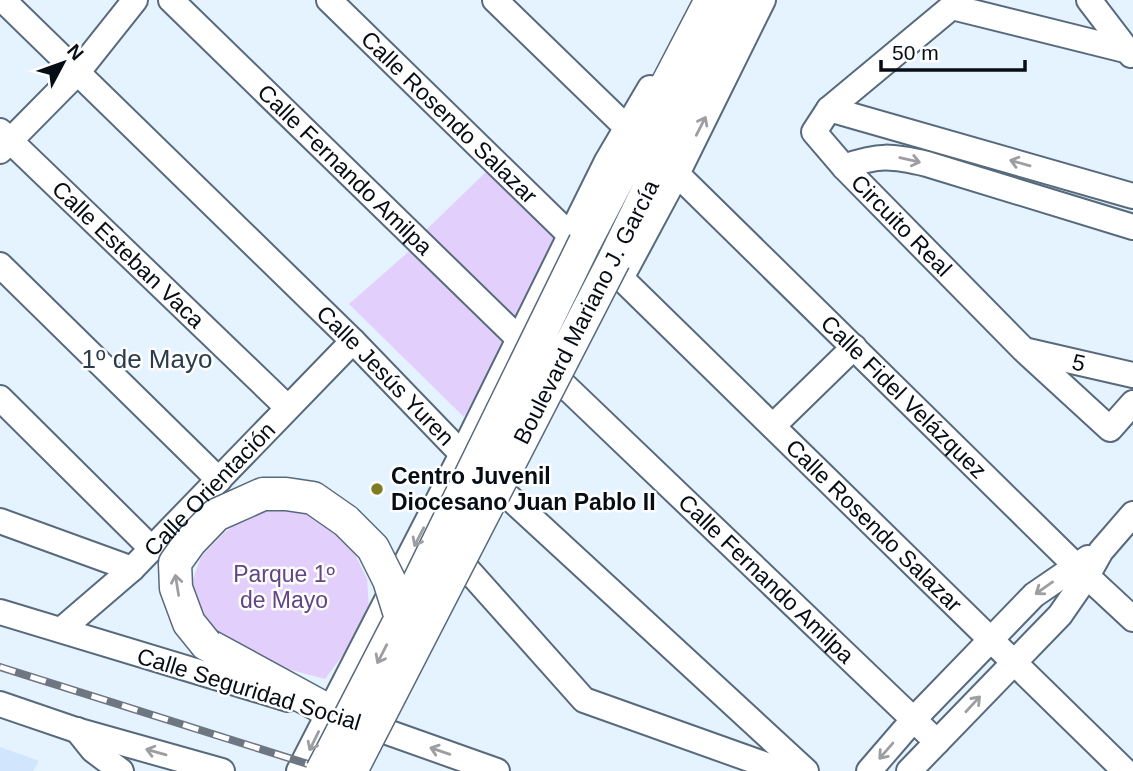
<svg xmlns="http://www.w3.org/2000/svg" width="1133" height="771" viewBox="0 0 1133 771" font-family="Arial,sans-serif">
  <style>
    .built { fill: #d1e6fc }
    .green { fill: #e2cffc }
    .lines { fill: none; stroke-linecap: round; stroke-linejoin: round }
    .minor-casing { stroke: #576a7c; stroke-width: 28 }
    .major-casing { stroke: #576a7c; stroke-width: 35 }
    .minor { stroke: #fff; stroke-width: 24 }
    .major { stroke: #fff; stroke-width: 32 }
    .rail-casing { stroke: #6e7781; stroke-width: 8 }
    .rail { stroke: #fefefe; stroke-width: 5; stroke-dasharray: 16; stroke-linecap: butt }
    .major-bridge-casing { stroke: #576a7c; stroke-width: 35; stroke-linecap: butt }
    .major-bridge { stroke: #fff; stroke-width: 32 }
    .oneway { stroke: #9c9ea1 }
    .poi-dot { fill: #7d7c24; stroke: #fefefe; stroke-width: 2.5 }
    .labels { text-anchor: middle; stroke-width: 5; stroke-linejoin: round; paint-order: stroke }
    .street-label { font-size: 23px; fill: #070d14; stroke: #fefefe }
    .poi-label { font-size: 23px; font-weight: bold; fill: #070d14; stroke: #fefefe; text-anchor: start }
    .park-label { font-size: 23px; fill: #624582; stroke: #fefefe }
    .quarter-label { font-size: 26px; fill: #2a3b4b; stroke: #fefefe }
  </style>
  <rect width="100%" height="100%" fill="#e5f2ff"/>
  <!-- built -->
  <path class="built" d="M0 747 39 761 33 771H0Z"/>
  <!-- green -->
  <path class="green" d="M489 169 560 236 517 319 421 235Z
    M414 247 507 336 464 417 349 304Z
    M267 509H294L317 518 348 540 367 579 369 607 345 652 325 679 273 665 204 630 190 587 201 557 224 533 246 517Z"/>
  <g class="lines">
    <!-- minor casing -->
    <g class="minor-casing">
      <g id="minor">
        <path id="s1" d="M3 0 353 341 462 454 806 771"/>
        <path id="s2" d="M171 0 519 339"/>
        <path id="s3" d="M329 0 570 235"/>
        <path d="M495 0 626 127"/>
        <path id="s4" d="M960 0 829 109 814 132 844 167 1024 350 1110 429 1133 403"/>
        <path d="M1089 0 1131 55"/>
        <path d="M952 7 1129 51"/>
        <path d="M829 109 1133 196"/>
        <path id="s5" d="M0 131 287 407"/>
        <path d="M0 151 77 73 135 0"/>
        <path d="M844 167C879 154 892 156 927 164L1133 227"/>
        <path id="s6" d="M677 174 1076 566 1133 619"/>
        <path d="M0 265 219 480"/>
        <path d="M626 269 677 174 763 0"/>
        <path id="s7" d="M621 278 1125 771"/>
        <path id="s8" d="M1028 351 1133 375"/>
        <path id="s9" d="M564 385 937 742"/>
        <path d="M0 398 152 549"/>
        <path d="M773 426 854 347"/>
        <path d="M0 521 132 569"/>
        <path d="M468 570 584 700 783 771"/>
        <path d="M0 612 288 699"/>
        <path id="s10" d="M61 630 132 569 353 341"/>
        <path d="M0 704 76 730 222 771"/>
        <path d="M359 722 497 771"/>
        <path d="M77 730 93 750 121 771"/>
        <path d="M299 771 462 454 607 161 650 88"/>
        <path d="M869 771 913 720 1034 595 1088 558"/>
        <path d="M909 771 1060 615 1087 576 1101 551 1133 514"/>
      </g>
    </g>
    <!-- major casing -->
    <g class="major-casing">
      <path id="major" d="M585 242 711 0
        M614 260 741 0
        M206 644 329 711"/>
    </g>
    <!-- minor -->
    <use href="#minor" class="minor"/>
    <!-- major -->
    <use href="#major" class="major"/>
    <!-- rail casing -->
    <g class="rail-casing">
      <path id="rail" d="M0 667 330 771"/>
    </g>
    <!-- rail -->
    <use href="#rail" class="rail"/>
    <!-- major-bridge casing -->
    <g class="major-bridge-casing">
      <path id="major-bridge" d="M206 644 189 623 176 588 175 563 190 542 216 515 263 494H286L313 498 346 521 373 548 389 580 401 618
        M322 771 401 618 585 242
        M351 771 614 260"/>
    </g>
    <!-- major-bridge -->
    <use href="#major-bridge" class="major-bridge"/>
  </g>
  <!-- one-way arrows -->
  <defs><path id="oneway-shaft" d="M-6 0H5M1.5-3L5.5 0L1.5 3" fill="none" stroke-width="1.6" stroke-linecap="round" stroke-linejoin="round" transform="scale(1.75)"/></defs>
  <g class="oneway">
    <use href="#oneway-shaft" transform="translate(701 126) rotate(-63)"/>
    <use href="#oneway-shaft" transform="translate(910 160) rotate(13)"/>
    <use href="#oneway-shaft" transform="translate(1020 163) rotate(-164)"/>
    <use href="#oneway-shaft" transform="translate(419 537) rotate(117)"/>
    <use href="#oneway-shaft" transform="translate(177 585) rotate(-99)"/>
    <use href="#oneway-shaft" transform="translate(1044 588) rotate(145)"/>
    <use href="#oneway-shaft" transform="translate(382 654) rotate(117)"/>
    <use href="#oneway-shaft" transform="translate(973 704) rotate(-47)"/>
    <use href="#oneway-shaft" transform="translate(314 741) rotate(116)"/>
    <use href="#oneway-shaft" transform="translate(440 751) rotate(-161)"/>
    <use href="#oneway-shaft" transform="translate(886 751) rotate(131)"/>
    <use href="#oneway-shaft" transform="translate(156 752) rotate(-164)"/>
  </g>
  <!-- markers -->
  <circle class="poi-dot" cx="377" cy="489" r="7"/>
  <g class="labels">
    <!-- street labels -->
    <g class="street-label">
      <text dy="8" stroke="none"><textPath href="#s3" startOffset="168">Calle Rosendo Salazar</textPath></text>
      <text dy="8" stroke="none"><textPath href="#s2" startOffset="243">Calle Fernando Amilpa</textPath></text>
      <text dy="8" stroke="none"><textPath href="#s4" startOffset="326">Circuito Real</textPath></text>
      <text dy="8" stroke="none"><textPath href="#s5" startOffset="178">Calle Esteban Vaca</textPath></text>
      <text transform="translate(586 312) rotate(-63)" y="8">Boulevard Mariano J. García</text>
      <text dy="8" stroke="none"><textPath href="#s8" startOffset="52">5</textPath></text>
      <text dy="8" stroke="none"><textPath href="#s1" startOffset="536">Calle Jesús Yuren</textPath></text>
      <text dy="8" stroke="none"><textPath href="#s6" startOffset="318">Calle Fidel Velázquez</textPath></text>
      <text dy="8" stroke="none"><textPath href="#s10" startOffset="205">Calle Orientación</textPath></text>
      <text dy="8" stroke="none"><textPath href="#s7" startOffset="354">Calle Rosendo Salazar</textPath></text>
      <text dy="8" stroke="none"><textPath href="#s9" startOffset="280">Calle Fernando Amilpa</textPath></text>
      <text transform="translate(249 689) rotate(17)" y="8">Calle Seguridad Social</text>
    </g>
    <!-- poi labels -->
    <g class="poi-label">
      <text x="391" y="484">Centro Juvenil<tspan x="391" dy="26">Diocesano Juan Pablo II</tspan></text>
    </g>
    <!-- park labels -->
    <g class="park-label">
      <text x="284" y="582">Parque 1º<tspan x="284" dy="26">de Mayo</tspan></text>
    </g>
    <!-- quarter labels -->
    <g class="quarter-label">
      <text x="147" y="368">1º de Mayo</text>
    </g>
  </g>
  <!-- north arrow -->
  <g transform="translate(63 63) rotate(49)" stroke="#fefefe" stroke-width="5" paint-order="stroke">
  <path d="M0-5L12 26L0 18L-12 26Z" fill="#070d14"/>
  <text y="-10" font-size="19" font-weight="bold" text-anchor="middle" fill="#070d14">N</text>
  </g>
  <!-- scale -->
  <path d="M881 60v10h144v-10" fill="none" stroke="#070d14" stroke-width="3.5"/>
  <text x="892" y="60" font-size="21" fill="#070d14" stroke="#fefefe" stroke-width="5" paint-order="stroke">50 m</text>
</svg>
